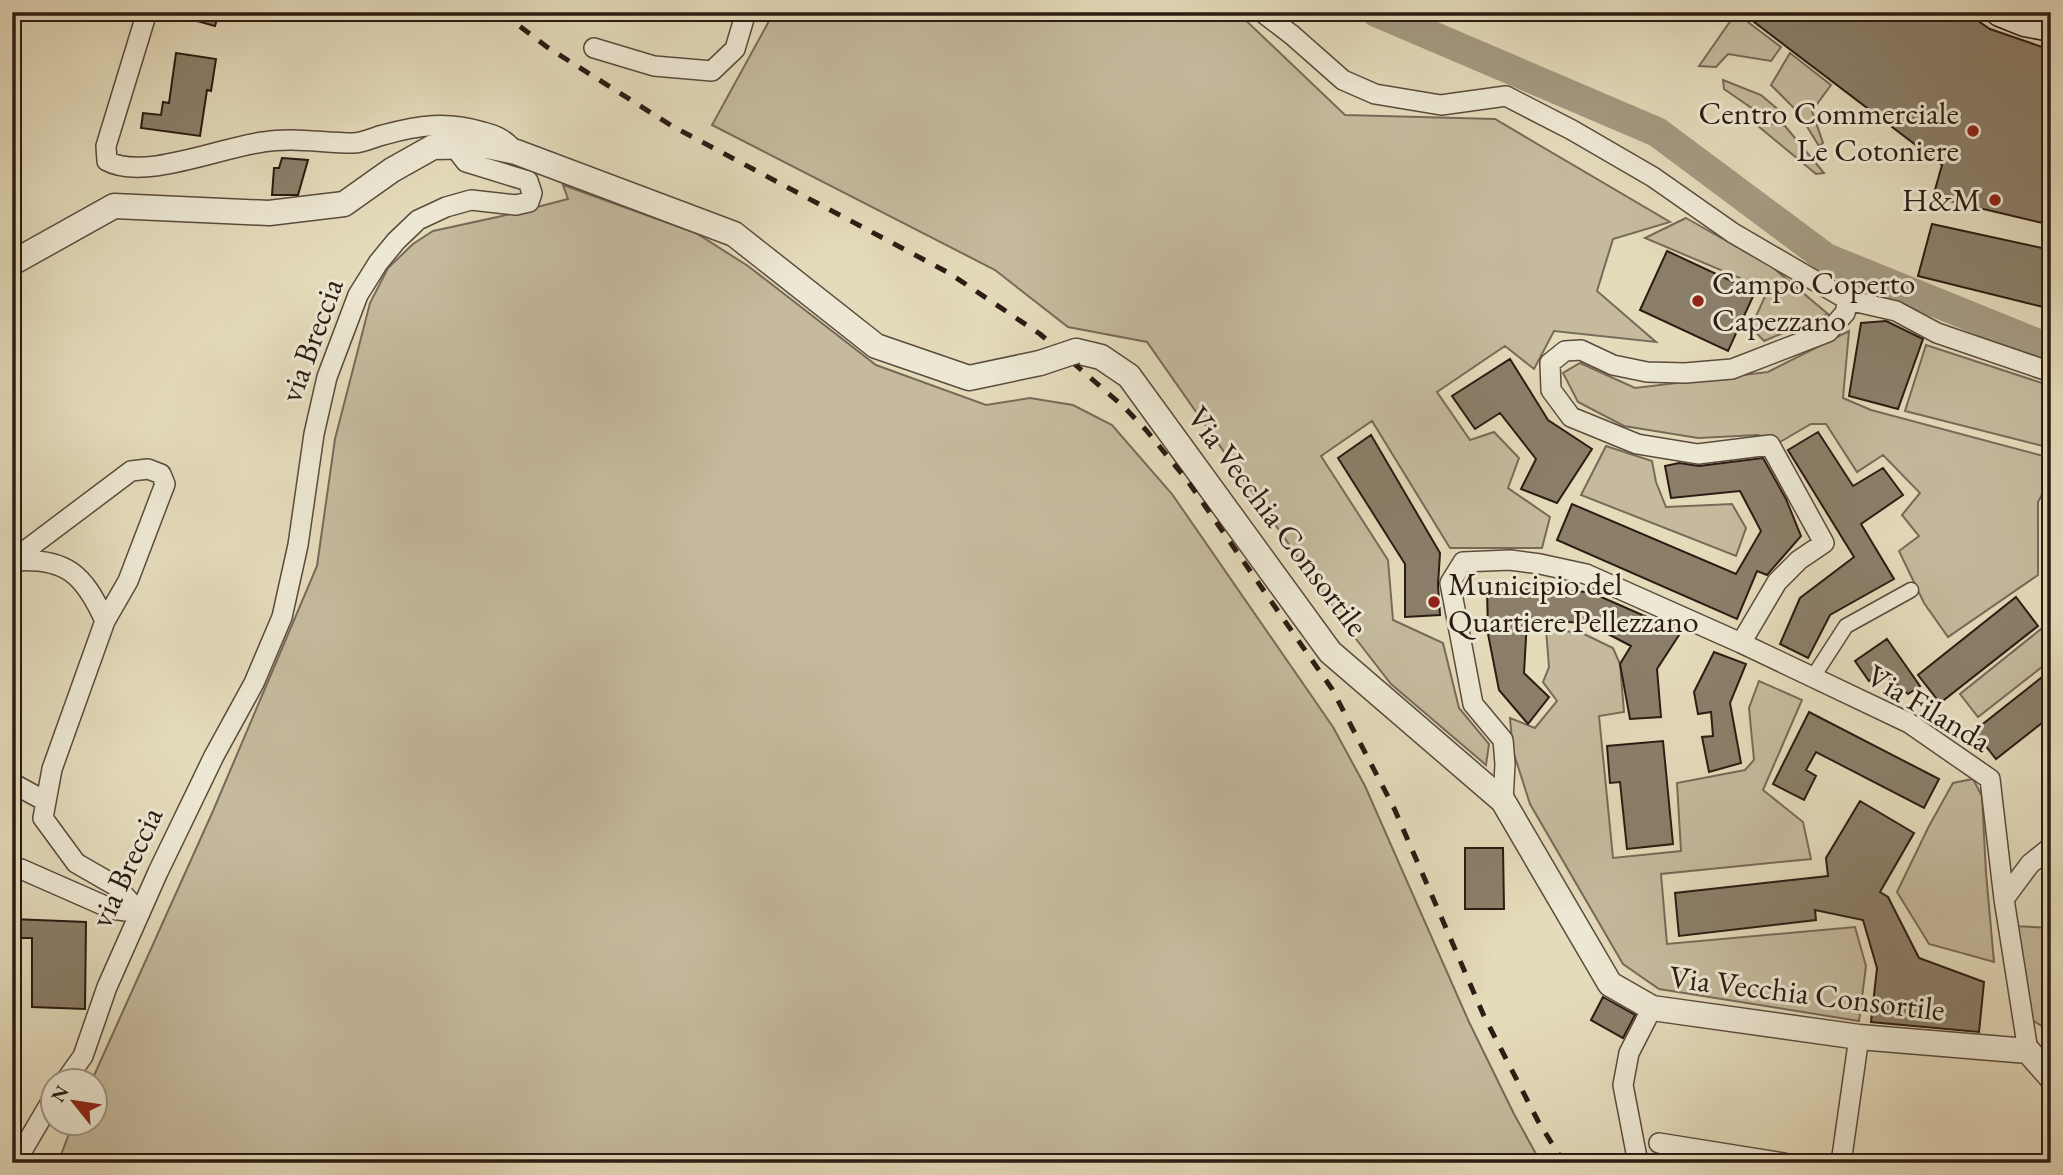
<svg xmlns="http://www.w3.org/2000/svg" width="2063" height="1175" viewBox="0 0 2063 1175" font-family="'EB Garamond',serif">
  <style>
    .green { fill: #c5ba9e; stroke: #786a58; stroke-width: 2 }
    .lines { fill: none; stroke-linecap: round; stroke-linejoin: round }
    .river { stroke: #a59a82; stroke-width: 30 }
    .building { fill: #8b7f6a; stroke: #2b1b13; stroke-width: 2 }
    .pedestrian-casing { stroke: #594b3d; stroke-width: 17 }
    .minor-casing { stroke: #594b3d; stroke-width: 22 }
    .tertiary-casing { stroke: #594b3d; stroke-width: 27 }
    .secondary-casing { stroke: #2b1b13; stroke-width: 31 }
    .pedestrian { stroke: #ede8d3; stroke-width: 14 }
    .minor { stroke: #ede8d3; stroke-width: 19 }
    .tertiary { stroke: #ede8d3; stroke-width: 24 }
    .secondary { stroke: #ede8d3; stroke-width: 28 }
    .rail { stroke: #2b1b13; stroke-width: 5; stroke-dasharray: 12 12; stroke-linecap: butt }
    .tertiary-bridge-casing { stroke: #594b3d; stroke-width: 27; stroke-linecap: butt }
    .tertiary-bridge { stroke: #ede8d3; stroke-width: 24 }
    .poi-dot { fill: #8f2418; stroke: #ede8d3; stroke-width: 2.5 }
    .labels { text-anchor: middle; stroke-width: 6; stroke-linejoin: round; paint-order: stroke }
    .poi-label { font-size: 32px; fill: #2b1b13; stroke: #ede8d3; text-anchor: end }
    .street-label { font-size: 32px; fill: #2b1b13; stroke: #ede8d3 }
  </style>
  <rect width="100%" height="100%" fill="#e4dbbb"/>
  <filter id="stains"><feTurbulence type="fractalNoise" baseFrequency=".00286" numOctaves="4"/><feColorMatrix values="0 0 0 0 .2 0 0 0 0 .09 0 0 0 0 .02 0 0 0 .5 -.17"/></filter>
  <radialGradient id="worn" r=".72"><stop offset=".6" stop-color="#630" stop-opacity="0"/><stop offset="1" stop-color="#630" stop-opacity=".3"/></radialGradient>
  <!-- green -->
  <path class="green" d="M774 12H1237L1345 115 1495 119 1670 222 1613 239 1597 291 1656 342 1554 331 1534 369 1505 346 1437 392 1470 440 1494 432 1519 458 1508 488 1550 517 1542 548H1450L1372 421 1321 456 1388 560 1393 620 1443 643 1459 708 1489 744 1486 765 1391 684 1349 630 1147 342 1068 327 995 270 712 125Z
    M1736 13 1781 47 1771 61 1728 54 1716 67 1699 66Z
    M1790 53 1831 85 1812 111 1823 143 1819 146 1798 112 1771 85Z
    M1723 80 1761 95 1780 111 1753 109 1724 89Z
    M1752 121 1785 126 1824 173 1816 174Z
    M563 185 696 233 748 266 876 365 986 405 1030 398 1073 405 1112 425 1172 494 1333 727 1365 786 1469 1022 1514 1114 1541 1163H58L73 1123 94 1122V1080H92L213 811 317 566 335 439 370 303 388 268 413 244 433 231 502 216 568 199Z
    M1686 218 1771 266 1828 314 1764 341 1751 327 1768 290 1645 238Z
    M1849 331 1843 398 1871 410 2051 458V478L2038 502V575L1948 637 1924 603 1899 551 1919 536 1902 515 1920 493 1883 455 1857 472 1826 424H1811L1780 442 1758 435 1698 438 1624 426 1578 402 1563 373 1580 363 1635 388 1768 372Z
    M1926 345 2051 386V448L1905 411Z
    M1606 446 1652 461 1656 482 1666 507 1732 504 1746 528 1736 556 1581 495Z
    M1546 629 1582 633 1613 648 1620 664 1624 712 1599 716 1613 858 1681 851 1677 783 1745 770 1754 760 1749 708 1759 681 1802 700 1763 790 1803 822 1811 859 1661 874 1667 944 1855 927 1866 966 1859 1021 1659 989 1623 964 1530 804 1513 751 1510 718 1535 728 1557 701 1543 682 1549 667Z
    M2041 629 2051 641V660L1978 717 1960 694Z
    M1973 779 1982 796 1986 873 1994 962 1929 944 1897 892 1929 826 1953 783Z
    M2013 926 2051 928V1032L2029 1018Z"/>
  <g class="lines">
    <!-- river -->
    <path class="river" d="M1376 12 1657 132 1826 258 2051 349"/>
  </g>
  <!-- building -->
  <path class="building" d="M179 12H219L215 26 179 16Z
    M1741 12H1965L1990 29 2051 50V225L1933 197 1942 165Z
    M176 53 216 59 211 91 207 90 200 136 141 128 143 113 161 115 163 102 169 103Z
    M282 158 308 160 298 195H272L274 168H279Z
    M1932 224 2051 250V309L1918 276Z
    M1667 251 1755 292 1728 351 1640 310Z
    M1886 321 1923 339 1898 409 1849 396 1861 323Z
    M1510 359 1548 420 1592 449 1557 503 1521 489 1536 459 1500 413 1475 429 1452 396Z
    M1818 432 1853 486 1883 468 1903 495 1861 524 1894 579 1830 615 1808 658 1780 644 1800 598 1854 557 1788 450Z
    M1371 435 1440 553 1438 585 1440 615 1405 617V564L1338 458Z
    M1763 458 1786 499 1801 536 1767 575 1757 571 1737 619 1557 540 1572 504 1736 574 1761 531 1740 491 1671 498 1665 466 1679 463 1699 466Z
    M1487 588 1590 592 1681 632 1657 669 1661 717 1630 719 1620 664 1631 646 1587 623 1527 620 1524 673 1549 697 1528 724 1499 690 1488 634Z
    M2016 597 2038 626 1940 703 1918 675Z
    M1887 639 1920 686 1908 694 1882 672 1869 681 1855 661Z
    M1714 652 1746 664 1730 703 1741 763 1709 772 1702 737 1713 736 1711 712 1698 714 1694 692Z
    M2051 670V716L1996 759 1974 731Z
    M1809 712 1939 779 1924 808 1816 752 1806 770 1816 776 1804 800 1773 784Z
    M1663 741 1673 844 1627 849 1620 782 1610 783 1607 746Z
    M1860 801 1914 833 1880 892 1888 897 1919 958 1984 982 1979 1032 1871 1022 1877 968 1863 920 1815 910 1816 920 1679 936 1675 893 1828 876 1826 858Z
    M1465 848H1503L1504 909H1465Z
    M12 919 86 922 85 1009 32 1007V938H12Z
    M1603 997 1635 1015 1623 1038 1591 1020Z"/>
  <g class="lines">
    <!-- pedestrian casing -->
    <g class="pedestrian-casing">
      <path id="pedestrian" d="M1813 677 1846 626 1911 590"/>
    </g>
    <!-- minor casing -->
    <g class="minor-casing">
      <path id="minor" d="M147 12 106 146 107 161C144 181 222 147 263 142 293 137 323 143 353 143 363 143 374 137 383 135 419 125 447 121 483 132 494 135 502 138 510 146
        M1262 12 1292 35 1343 80 1375 94 1441 105 1506 96 1572 130 1653 177 1733 233 1848 300 1845 313 1828 332 1732 369 1685 373 1647 372 1613 365 1581 350 1565 351 1550 363 1551 390 1571 417 1637 444 1698 454 1770 445 1824 543 1799 560 1777 582 1741 643 1586 574 1540 564 1510 560 1463 562 1450 583 1473 704 1503 740 1505 764 1503 801
        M594 48 654 66 712 71 735 49 746 12
        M1848 300 1896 311 1937 333 2051 372
        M16 560 30 547 131 471 148 469 161 474 165 484 128 581 105 621
        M12 561C66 557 84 574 105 621L52 769 43 818 76 863 116 886 140 913
        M1741 643 1909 723 1990 779 2004 899 2028 1051
        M12 783 45 801
        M12 870 21 869 112 909 140 913
        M2004 899 2030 864 2051 847
        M66 1080 83 1056 107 987 158 872 214 756 254 683 282 617 298 545 314 434 327 377 358 295 378 263 396 241 418 220 446 207 471 200 516 205 529 202 532 193 528 181 466 162 453 145
        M1659 1143 1784 1163
        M15 1163 52 1100
        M1638 1163 1623 1085 1629 1053 1652 1008
        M1841 1163 1859 1037"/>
    </g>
    <!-- tertiary casing -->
    <g class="tertiary-casing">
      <path id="tertiary" d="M12 263 114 206 269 213 344 204 392 170 433 147 487 146 516 152 734 234 876 346 969 378 1040 363
        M1076 351 1101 357 1129 376 1330 652 1503 801 1610 984 1652 1008 1859 1037 2028 1051 2051 1077"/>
    </g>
    <!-- secondary casing -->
    <g class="secondary-casing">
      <path id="secondary" d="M2000 12 2025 22 2051 27"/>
    </g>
    <!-- pedestrian -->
    <use href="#pedestrian" class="pedestrian"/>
    <!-- minor -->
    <use href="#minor" class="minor"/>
    <!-- tertiary -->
    <use href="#tertiary" class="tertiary"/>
    <!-- secondary -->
    <use href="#secondary" class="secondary"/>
    <!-- rail -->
    <path class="rail" d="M501 12 547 47 672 126 949 273 1040 334 1124 407 1146 430 1187 480 1332 689 1394 808 1484 1016 1538 1121 1564 1163"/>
    <!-- tertiary-bridge casing -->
    <g class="tertiary-bridge-casing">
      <path id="tertiary-bridge" d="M1040 363 1076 351"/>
    </g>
    <!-- tertiary-bridge -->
    <use href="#tertiary-bridge" class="tertiary-bridge"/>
  </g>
  <!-- markers -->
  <g class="poi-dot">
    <circle cx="1973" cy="131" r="7"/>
    <circle cx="1995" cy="200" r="7"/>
    <circle cx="1698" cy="301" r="7"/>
    <circle cx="1434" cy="602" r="7"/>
  </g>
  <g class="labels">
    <!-- poi labels -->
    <g class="poi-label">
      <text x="1959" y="124">Centro Commerciale<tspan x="1959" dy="37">Le Cotoniere</tspan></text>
      <text x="1981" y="211">H&amp;M</text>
      <text x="1712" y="294" text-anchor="start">Campo Coperto<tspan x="1712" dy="37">Capezzano</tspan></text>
      <text x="1448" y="595" text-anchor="start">Municipio del<tspan x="1448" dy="37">Quartiere Pellezzano</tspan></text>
    </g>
    <!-- street labels -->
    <g class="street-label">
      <text transform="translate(311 340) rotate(-70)" y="11">via Breccia</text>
      <text transform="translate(1278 521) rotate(53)" y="11">Via Vecchia Consortile</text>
      <text transform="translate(1929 708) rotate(31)" y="11">Via Filanda</text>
      <text transform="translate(126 867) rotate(-65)" y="11">via Breccia</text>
      <text transform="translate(1807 993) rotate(7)" y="11">Via Vecchia Consortile</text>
    </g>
  </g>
  <!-- margin -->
  <rect width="2063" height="1175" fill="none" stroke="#e4dbbb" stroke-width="42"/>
  <rect x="14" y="14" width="2035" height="1147" fill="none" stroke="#2b1b13" stroke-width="3.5"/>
  <rect x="21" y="21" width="2021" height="1133" fill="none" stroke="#2b1b13" stroke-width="2"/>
  <!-- north arrow -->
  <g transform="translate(74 1102) rotate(300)"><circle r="33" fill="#ede8d3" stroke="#9f9686" stroke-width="2"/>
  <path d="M0-5L12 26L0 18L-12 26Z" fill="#8f2418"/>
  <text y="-10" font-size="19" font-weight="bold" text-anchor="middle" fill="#2b1b13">N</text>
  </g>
  <rect width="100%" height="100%" filter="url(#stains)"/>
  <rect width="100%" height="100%" fill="url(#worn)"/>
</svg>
